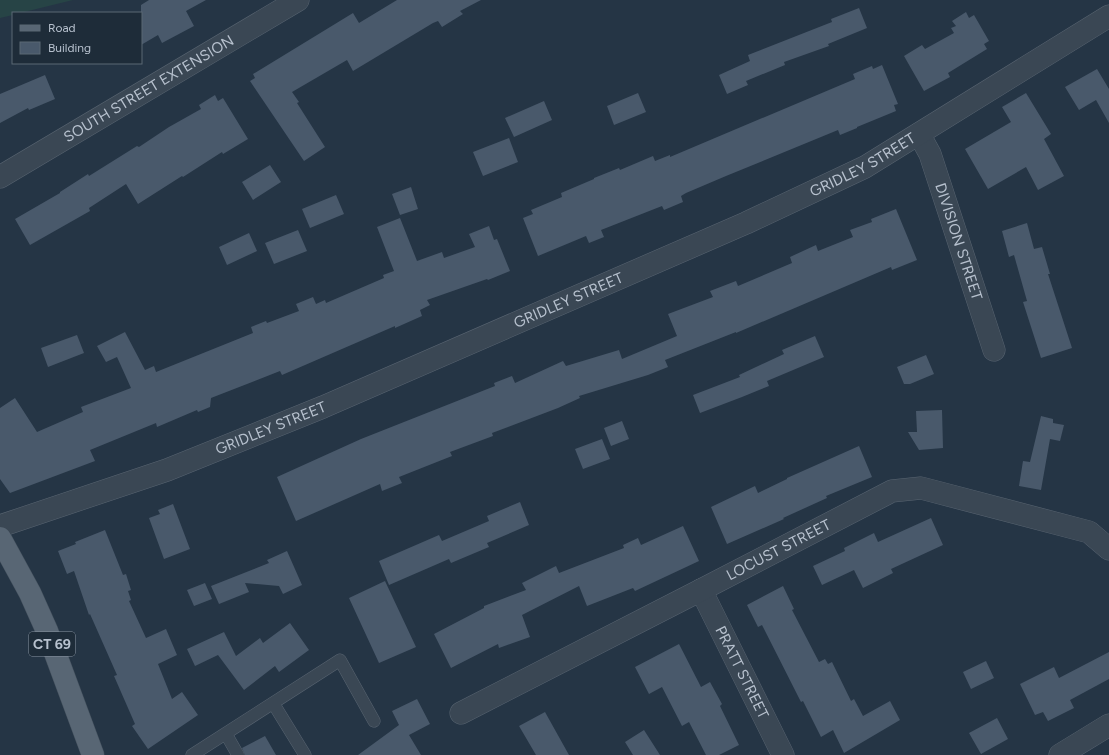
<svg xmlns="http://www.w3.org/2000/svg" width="1109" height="755" viewBox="0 0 1109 755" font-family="Figtree,sans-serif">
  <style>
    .green { fill: #274446 }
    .building { fill: #49596b }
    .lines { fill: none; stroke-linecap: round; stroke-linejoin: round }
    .service-casing { stroke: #586471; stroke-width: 13 }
    .minor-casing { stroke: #586471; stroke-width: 23 }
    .primary-casing { stroke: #43505d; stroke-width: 23 }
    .service { stroke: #3a4754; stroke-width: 12 }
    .minor { stroke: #3a4754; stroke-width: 22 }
    .primary { stroke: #586674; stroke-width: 22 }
    .labels { text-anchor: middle; stroke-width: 3; stroke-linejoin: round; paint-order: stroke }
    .shield { fill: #1e2c39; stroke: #8994a1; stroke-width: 1 }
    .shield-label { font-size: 14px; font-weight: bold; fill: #b7c1ce }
    .street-label { font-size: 15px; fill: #b7c1ce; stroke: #1e2c39 }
  </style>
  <rect width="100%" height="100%" fill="#253545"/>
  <!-- green -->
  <path class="green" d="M0 0H73L20 13H13V15L0 18Z"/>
  <!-- building -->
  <path class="building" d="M149 0H206L186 11 194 26 162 43 158 35 141 45V5Z
    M397 0H481L460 11 463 14 442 27 438 21 433 23 353 71 347 60 292 92 299 102 297 103 325 147 304 161 250 81 255 78 253 74 353 13 359 23Z
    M859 8 867 28 828 44 829 46 784 62 785 65 746 81 748 85 727 94 719 75 750 61 748 55 832 22 831 19Z
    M966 12 969 18 974 15 989 41 984 44 987 49 948 73 950 77 924 91 904 56 922 45 925 49 954 33 951 28 956 26 952 21Z
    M882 65 898 104 894 105 896 111 857 127V128L840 135 838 130 726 176 686 193 681 196 683 202 664 210 662 206 601 230 604 237 589 243 586 236 538 256 523 218 533 214 531 210 562 197 561 193 594 179V178L619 168 620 170 653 156 655 161 670 155V157L855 79 853 74 872 66 873 69Z
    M1097 69 1109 89V123L1096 100 1079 110 1065 87Z
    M45 75 55 99 29 110 28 108 0 123V94Z
    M638 93 646 112 614 125 607 106Z
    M1026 93 1051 134 1044 139 1064 176 1038 190 1026 167 988 189 965 149 1011 122 1002 107Z
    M215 95 218 101 223 98 248 139 223 154 222 152 183 177 182 176 138 204 126 184 89 208 90 211 30 245 15 219 60 193V192L88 174 89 176 137 146 139 147 169 127 201 109 199 105Z
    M544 101 552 120 514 137 505 118Z
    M509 138 518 162 483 176 473 152Z
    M270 165 281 182 253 200 242 182Z
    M411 187 418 209 400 215 392 194Z
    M336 195 344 214 310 228 302 209Z
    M896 209 917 260 892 270 891 267 736 333V332L665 360 668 367 648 375 579 396 580 398 558 408 492 433 493 436 450 452 452 456 399 477 402 483 382 491 380 484 296 521 277 477 361 439 495 386 494 383 512 376 515 383 563 361 566 366 619 350 622 359 677 336 668 314 713 297 710 291 736 281 738 286 792 263 790 257 816 245 818 251 853 237 850 230 872 222 871 219Z
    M400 218 417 261 442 252 444 258 475 247 469 234 489 226 494 240 497 239 510 271 488 280 487 279 427 300 430 305 420 310 422 316 395 328V326L282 375 280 371 211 398 210 407 198 412 197 410 157 427 156 423 90 450 95 461 10 493 0 479V408L15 398 37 432 83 412 81 407 131 388 117 357 106 362 97 346 125 332 145 370 154 366 156 372 253 333 251 327 266 321 267 323 299 311 296 304 313 297 316 304 325 300 326 303 384 278 383 275 394 271 377 227Z
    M1027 223 1034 249 1042 247 1050 274H1048L1072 348 1041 358 1023 302 1027 301 1014 255 1009 257 1002 231Z
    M298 230 307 251 274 264 265 243Z
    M249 233 257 251 227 265 219 247Z
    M77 335 84 353 48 367 41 348Z
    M815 336 824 357 767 381 769 386 742 397 700 413 693 395 740 377 739 375 784 354 782 350Z
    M926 355 934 374 910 384H904L897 367Z
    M942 410 943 448 919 450 908 432H917L916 411Z
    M1041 416 1053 419V423L1064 425 1060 441 1050 439 1041 490 1019 486 1023 461 1030 462Z
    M622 421 629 439 611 446 604 428Z
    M602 439 610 459 583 469 575 449Z
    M859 446 872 477 826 496 827 498 783 518 784 519 727 544 711 507 755 486 758 493 787 479V478Z
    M520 502 529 525 487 543 489 547 451 563 449 559 389 585 379 561 439 535 442 541 489 521 487 516Z
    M173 504 190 549 164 559 149 518 160 514 158 510Z
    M931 518 943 545 891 569 893 573 863 588 854 570 822 585 813 566 845 551 844 548 874 533 878 542Z
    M683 526 699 561 635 591 633 588 587 606 579 586 522 615 530 637 499 648 498 644 451 668 434 634 484 608V606L526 590 522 583 556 566 559 573 624 548 623 545 638 538 641 545Z
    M105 530 123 575 126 574 131 590 128 591 131 600 129 601 146 638 166 629 177 655 158 664 172 699 182 692 198 715 148 749 132 726 135 724 114 676 117 675 90 614 89 615 74 571 67 574 58 551 76 544 75 542Z
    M287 551 302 585 283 594 279 586 245 583 249 592 219 604 211 586 269 563 267 560Z
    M385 581 416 647 379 663 349 598Z
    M205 583 212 599 194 606 187 590Z
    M783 586 794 609 792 610 819 662 825 659 828 664 832 662 851 701 854 699 863 716 890 701 900 720 844 753 833 730 821 737 803 701 801 702 762 625 758 627 747 605Z
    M290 623 309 650 279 672 275 666 244 690 218 655 195 666 187 649 224 632 236 656 260 638 263 643Z
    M679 644 701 687 710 682 722 704 720 706 739 745 719 755H706L689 722 682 726 662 687 649 694 635 667Z
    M1109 652V679L1070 700 1074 708 1048 721 1043 712 1035 715 1020 684 1054 667 1059 678Z
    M986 661 994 678 971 689 963 672Z
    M417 699 430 724 409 735 421 755H358L399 725 392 711Z
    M545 712 569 755H536L519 726Z
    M997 718 1008 739 981 754 969 733Z
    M644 730 660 755H633L625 742Z
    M265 736 276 755H245L242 748Z"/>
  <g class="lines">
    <!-- service casing -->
    <g class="service-casing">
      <path id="service" d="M273 703 305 755
        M226 734 238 755
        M192 755 340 660 374 721"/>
    </g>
    <!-- minor casing -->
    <g class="minor-casing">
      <g id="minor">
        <path id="s1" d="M919 134 930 154 994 350"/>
        <path id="s2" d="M0 177 298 0"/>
        <path id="s3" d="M0 526 167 470 323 407 746 223 865 167 1109 16"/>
        <path id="s4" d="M701 590 783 755"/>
        <path id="s5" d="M461 713 701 590 892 491 921 488 1089 532 1109 549"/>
        <path d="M1060 755 1109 725"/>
      </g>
    </g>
    <!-- primary casing -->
    <g class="primary-casing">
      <path id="primary" d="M0 538 30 593 47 631 93 755"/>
    </g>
    <!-- service -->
    <use href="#service" class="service"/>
    <!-- minor -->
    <use href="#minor" class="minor"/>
    <!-- primary -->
    <use href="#primary" class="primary"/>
  </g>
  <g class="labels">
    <!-- shield labels -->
    <rect class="shield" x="29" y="632" width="46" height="24" rx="3"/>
    <g class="shield-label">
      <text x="52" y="649">CT 69</text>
    </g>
    <!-- street labels -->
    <g class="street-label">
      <text dy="5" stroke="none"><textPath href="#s2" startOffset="173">SOUTH STREET EXTENSION</textPath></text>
      <text dy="5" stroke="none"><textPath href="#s3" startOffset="936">GRIDLEY STREET</textPath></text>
      <text dy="5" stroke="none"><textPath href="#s1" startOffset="115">DIVISION STREET</textPath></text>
      <text dy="5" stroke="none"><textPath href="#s3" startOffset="612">GRIDLEY STREET</textPath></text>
      <text dy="5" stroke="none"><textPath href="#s3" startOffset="288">GRIDLEY STREET</textPath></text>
      <text dy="5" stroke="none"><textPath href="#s5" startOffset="357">LOCUST STREET</textPath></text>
      <text dy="5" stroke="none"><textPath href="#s4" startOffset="92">PRATT STREET</textPath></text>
    </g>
  </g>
  <!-- legend -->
  <rect x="12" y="12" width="130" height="52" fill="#1e2c39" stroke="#5b6875"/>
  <rect x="20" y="25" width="20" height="6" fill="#586674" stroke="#5b6875"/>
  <text x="48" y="32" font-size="12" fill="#b7c1ce">Road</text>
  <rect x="20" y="42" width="20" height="12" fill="#49596b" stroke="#5b6875"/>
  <text x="48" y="52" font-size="12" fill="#b7c1ce">Building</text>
</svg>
